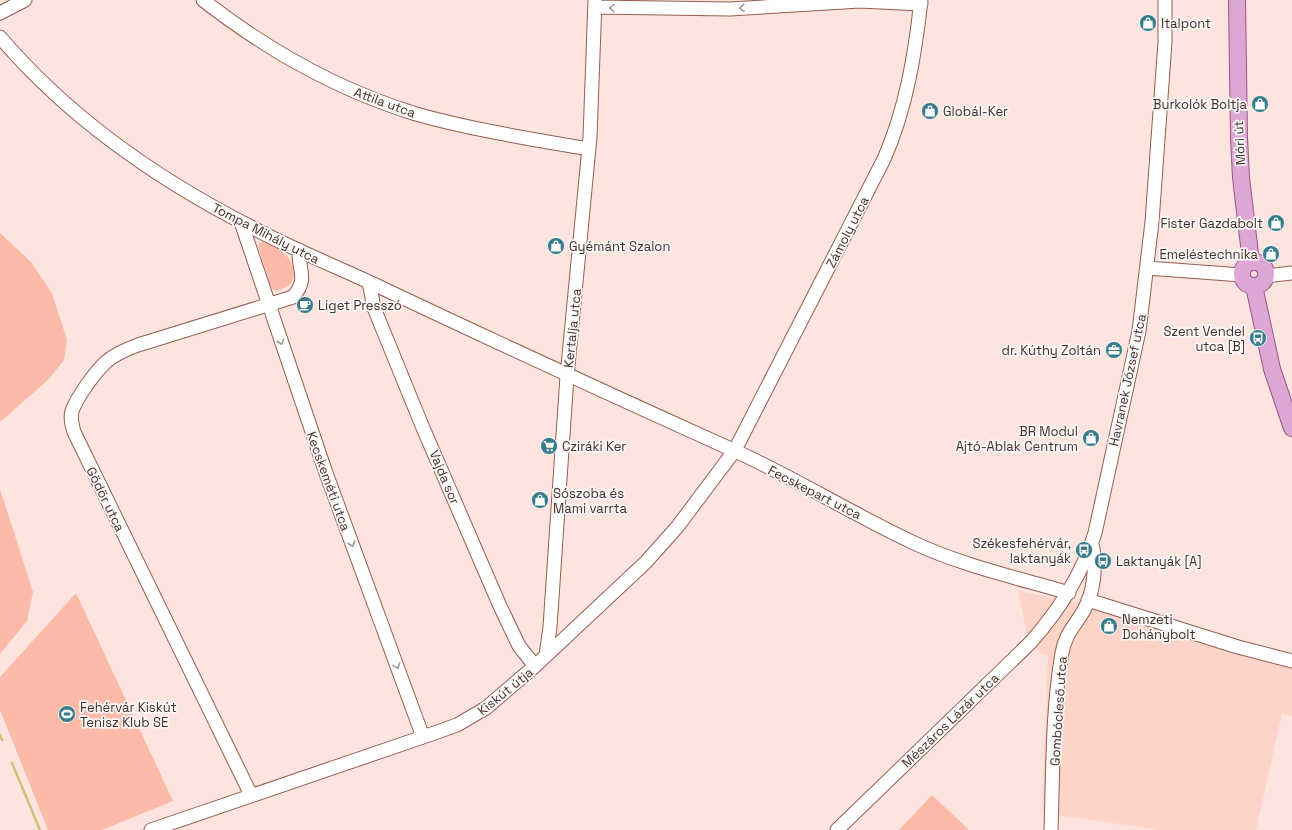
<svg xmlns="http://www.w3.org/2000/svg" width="1292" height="830" viewBox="0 0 1292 830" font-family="'Space Grotesk',sans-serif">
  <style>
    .built { fill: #fed3c8 }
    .green { fill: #febaa9 }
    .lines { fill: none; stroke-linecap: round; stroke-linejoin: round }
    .stream { stroke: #d1bf7e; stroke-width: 2.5 }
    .minor-casing { stroke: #945e50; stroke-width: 15 }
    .major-casing { stroke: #9b5685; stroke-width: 18 }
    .minor { stroke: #fff; stroke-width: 13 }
    .major { stroke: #dea6d4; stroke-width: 16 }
    .oneway { stroke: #a39794 }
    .labels { text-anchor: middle; stroke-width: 3.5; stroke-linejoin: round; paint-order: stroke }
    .poi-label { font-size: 13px; fill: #472f29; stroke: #f8f8f8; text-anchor: start }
    .street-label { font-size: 13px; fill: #472f29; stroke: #f8f8f8 }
  </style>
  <rect width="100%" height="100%" fill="#fee4de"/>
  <!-- built -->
  <path class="built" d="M1018 591 1094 605 1292 660V716L1282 714 1256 830H1161L1042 813 1048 656 1040 653 1026 629Z"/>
  <!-- green -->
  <path class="green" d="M0 233 31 262 52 293 67 340 64 360 49 379 0 422Z
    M260 242C286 241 313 284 275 291L271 287 258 246Z
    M0 489 33 592 27 621 0 654Z
    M76 593 173 801 102 830H48L0 710V677Z
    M932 795 968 829 967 830H899Z"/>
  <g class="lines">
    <!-- stream -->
    <path class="stream" d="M0 735 2 740
      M12 763 40 830"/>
    <!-- minor casing -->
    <g class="minor-casing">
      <path id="minor" d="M203 0C267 50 338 90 416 114 473 130 531 139 589 149
        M595 7 730 9 860 1 921 4
        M0 13 25 0
        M0 37C69 118 157 179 251 227 294 250 340 268 384 289 496 342 609 394 722 445 787 473 848 512 912 542 960 565 1018 578 1069 593
        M241 222 326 473 423 737
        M1147 268 1242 275
        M1266 276 1292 273
        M369 282 374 308 423 428 500 606 519 646 535 666
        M1088 600 1238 647 1292 661
        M546 655 550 627 567 376 590 137 595 0
        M251 795 74 432C72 425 70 418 72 411 77 397 95 372 106 362 115 354 127 349 138 345L293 297C309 278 298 271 299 250
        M151 830 423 737 457 725 486 708 535 666 646 562 678 526 735 450 884 159C906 109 915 55 921 0
        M837 830 1031 642C1060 609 1082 575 1095 533L1139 331 1152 222 1165 42V0
        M1051 830C1053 772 1052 710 1062 653 1065 634 1075 626 1084 610 1094 592 1096 568 1093 548"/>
    </g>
    <!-- major casing -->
    <g class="major-casing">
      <path id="major" d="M1237 0 1239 137 1241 178 1251 262
        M1242 274a12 12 0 1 1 24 0a12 12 0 1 1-24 0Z
        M1254 286 1272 369 1292 428"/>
    </g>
    <!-- minor -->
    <use href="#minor" class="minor"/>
    <!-- major -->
    <use href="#major" class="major"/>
  </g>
  <!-- one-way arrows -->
  <defs><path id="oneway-chevron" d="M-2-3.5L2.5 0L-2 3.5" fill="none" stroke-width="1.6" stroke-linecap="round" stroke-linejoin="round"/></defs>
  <g class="oneway">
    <use href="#oneway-chevron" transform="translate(612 8) rotate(-179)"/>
    <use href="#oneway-chevron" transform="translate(742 8) rotate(177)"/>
    <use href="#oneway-chevron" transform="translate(281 342) rotate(71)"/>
    <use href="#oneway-chevron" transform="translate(352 544) rotate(70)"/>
    <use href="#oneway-chevron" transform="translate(397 666) rotate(70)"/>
  </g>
  <!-- icons -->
  <defs>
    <g id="shop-disc" transform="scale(0.9)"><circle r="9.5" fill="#387c8b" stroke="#f8f8f8"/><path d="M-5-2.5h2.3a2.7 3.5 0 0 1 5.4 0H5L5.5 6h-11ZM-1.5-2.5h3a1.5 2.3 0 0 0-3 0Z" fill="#fff"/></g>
    <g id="cafe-disc" transform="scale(0.9)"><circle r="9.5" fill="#387c8b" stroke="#f8f8f8"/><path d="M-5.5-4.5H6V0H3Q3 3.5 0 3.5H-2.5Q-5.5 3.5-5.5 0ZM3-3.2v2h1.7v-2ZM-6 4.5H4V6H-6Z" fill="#fff"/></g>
    <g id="bus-disc" transform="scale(0.9)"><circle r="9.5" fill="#387c8b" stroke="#f8f8f8"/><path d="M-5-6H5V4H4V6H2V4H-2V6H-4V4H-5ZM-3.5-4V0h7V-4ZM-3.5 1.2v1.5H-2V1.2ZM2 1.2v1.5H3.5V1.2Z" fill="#fff"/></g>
    <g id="office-disc" transform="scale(0.9)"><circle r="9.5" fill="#387c8b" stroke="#f8f8f8"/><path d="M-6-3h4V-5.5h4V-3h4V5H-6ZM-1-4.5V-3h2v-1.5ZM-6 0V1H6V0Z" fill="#fff"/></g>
    <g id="supermarket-disc" transform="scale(0.9)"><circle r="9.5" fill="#387c8b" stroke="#f8f8f8"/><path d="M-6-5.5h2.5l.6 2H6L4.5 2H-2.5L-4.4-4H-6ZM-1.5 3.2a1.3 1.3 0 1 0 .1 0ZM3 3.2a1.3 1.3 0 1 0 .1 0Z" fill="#fff"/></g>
    <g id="stadium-disc" transform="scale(0.9)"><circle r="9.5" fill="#387c8b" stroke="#f8f8f8"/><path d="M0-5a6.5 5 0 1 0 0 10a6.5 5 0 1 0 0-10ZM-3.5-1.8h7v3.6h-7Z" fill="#fff"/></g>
  </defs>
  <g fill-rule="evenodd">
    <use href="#shop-disc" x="1148" y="23"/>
    <use href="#shop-disc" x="1260" y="104"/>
    <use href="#shop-disc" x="930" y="111"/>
    <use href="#shop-disc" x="1276" y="223"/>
    <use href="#shop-disc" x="556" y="246"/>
    <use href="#shop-disc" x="1271" y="254"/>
    <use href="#cafe-disc" x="305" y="305"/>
    <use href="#bus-disc" x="1258" y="338"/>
    <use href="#office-disc" x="1114" y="350"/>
    <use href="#shop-disc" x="1091" y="438"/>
    <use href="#supermarket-disc" x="549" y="446"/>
    <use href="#shop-disc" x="540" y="500"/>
    <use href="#bus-disc" x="1084" y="550"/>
    <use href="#bus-disc" x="1103" y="561"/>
    <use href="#shop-disc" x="1109" y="626"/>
    <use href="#stadium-disc" x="67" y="714"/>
  </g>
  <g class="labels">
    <!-- poi labels -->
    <g class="poi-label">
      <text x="1161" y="28">Italpont</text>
      <text x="1247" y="109" text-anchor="end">Burkolók Boltja</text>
      <text x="943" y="116">Globál-Ker</text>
      <text x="1263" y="228" text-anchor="end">Fister Gazdabolt</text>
      <text x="569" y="251">Gyémánt Szalon</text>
      <text x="1258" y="259" text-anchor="end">Emeléstechnika</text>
      <text x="318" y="310">Liget Presszó</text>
      <text x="1245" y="336" text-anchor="end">Szent Vendel<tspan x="1245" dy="15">utca [B]</tspan></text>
      <text x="1101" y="355" text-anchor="end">dr. Kúthy Zoltán</text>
      <text x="1078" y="436" text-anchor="end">BR Modul<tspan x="1078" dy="15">Ajtó-Ablak Centrum</tspan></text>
      <text x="562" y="451">Cziráki Ker</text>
      <text x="553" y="498">Sószoba és<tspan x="553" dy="15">Mami varrta</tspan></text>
      <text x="1071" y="548" text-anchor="end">Székesfehérvár,<tspan x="1071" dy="15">laktanyák</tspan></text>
      <text x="1116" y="566">Laktanyák [A]</text>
      <text x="1122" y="624">Nemzeti<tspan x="1122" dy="15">Dohánybolt</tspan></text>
      <text x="80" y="712">Fehérvár Kiskút<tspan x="80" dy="15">Tenisz Klub SE</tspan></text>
    </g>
    <!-- street labels -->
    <g class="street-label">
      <text transform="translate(385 102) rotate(20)" y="5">Attila utca</text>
      <text transform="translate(1239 143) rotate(-93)" y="5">Móri út</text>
      <text transform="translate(847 232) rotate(-63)" y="5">Zámoly utca</text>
      <text transform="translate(266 233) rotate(27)" y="5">Tompa Mihály utca</text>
      <text transform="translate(572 328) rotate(-84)" y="5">Kertalja utca</text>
      <text transform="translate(1127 380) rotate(-78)" y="5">Havranek József utca</text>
      <text transform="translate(445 477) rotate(67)" y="5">Vajda sor</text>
      <text transform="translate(329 481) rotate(70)" y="5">Kecskeméti utca</text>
      <text transform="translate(815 492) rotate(27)" y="5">Fecskepart utca</text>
      <text transform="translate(106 499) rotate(64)" y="5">Gödör utca</text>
      <text transform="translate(505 691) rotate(-39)" y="5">Kiskút útja</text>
      <text transform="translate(1058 711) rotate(-86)" y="5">Gombócleső utca</text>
      <text transform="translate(950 720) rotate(-44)" y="5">Mészáros Lázár utca</text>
    </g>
  </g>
</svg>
